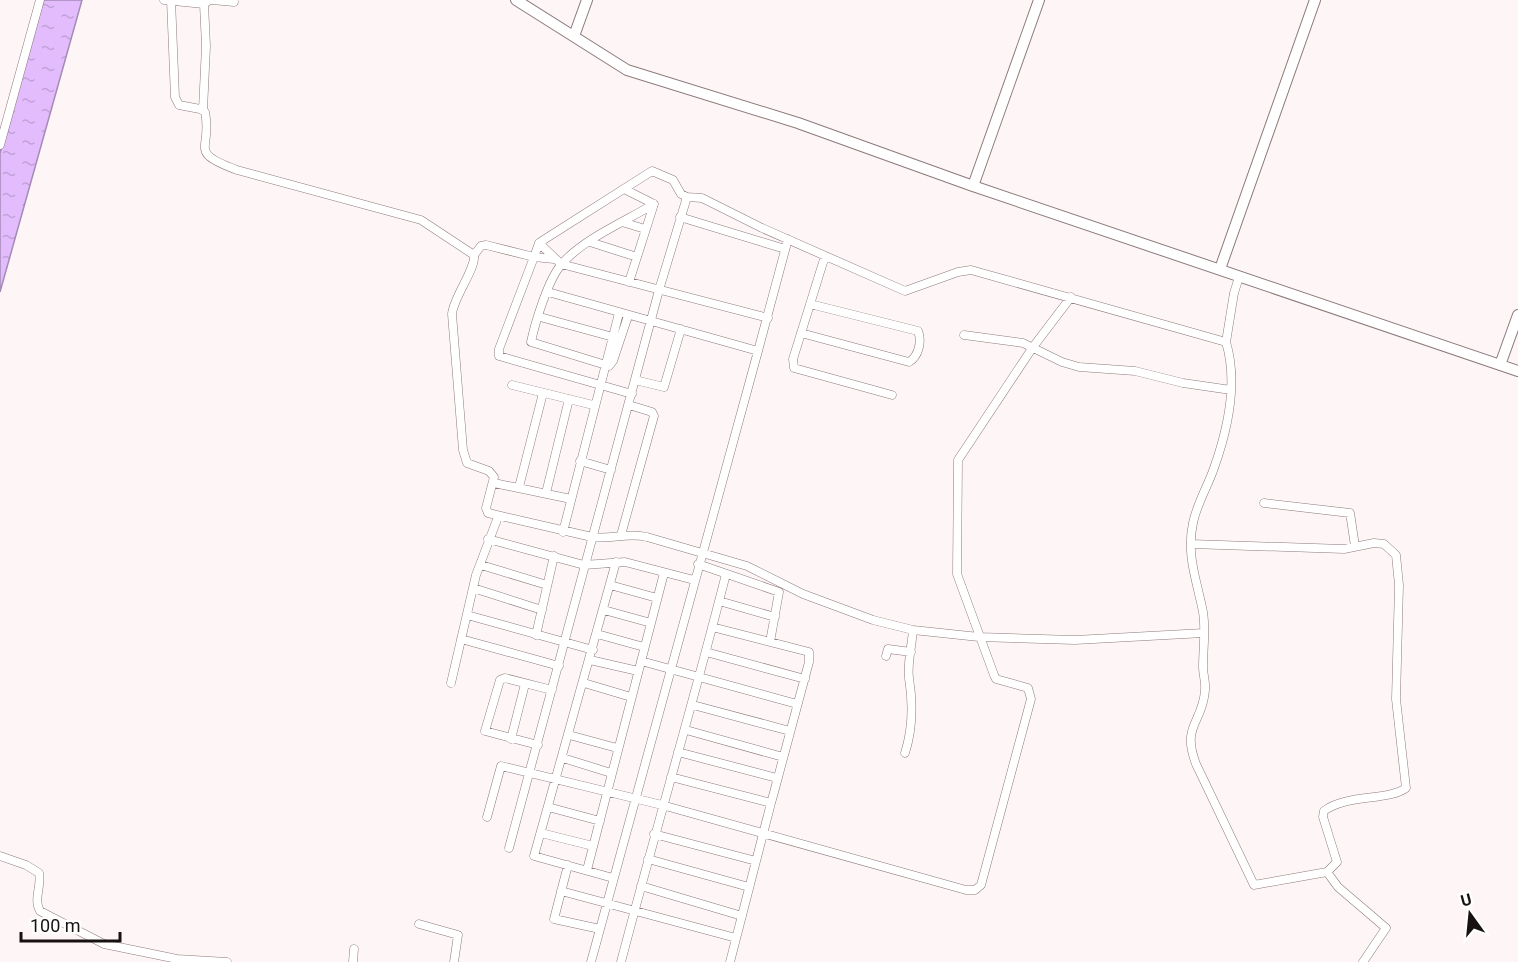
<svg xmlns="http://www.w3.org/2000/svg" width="1518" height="962" viewBox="0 0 1518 962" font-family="Roboto,sans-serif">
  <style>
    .water { fill: url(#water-ripples); stroke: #a589b6; stroke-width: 1.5 }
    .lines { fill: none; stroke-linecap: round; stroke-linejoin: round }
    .street-casing { stroke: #8d7a7b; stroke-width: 9 }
    .secondary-casing { stroke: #8d7a7b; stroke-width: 12 }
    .street { stroke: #fff; stroke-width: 8 }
    .secondary { stroke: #fff; stroke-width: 10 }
  </style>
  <defs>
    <pattern id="water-ripples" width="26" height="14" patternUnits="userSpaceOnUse" patternTransform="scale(1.5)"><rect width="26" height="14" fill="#e2bcfc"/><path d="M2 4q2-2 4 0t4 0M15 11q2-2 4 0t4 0" fill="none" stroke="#c1a1d7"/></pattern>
  </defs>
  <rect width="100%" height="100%" fill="#fef6f6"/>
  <!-- water -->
  <path class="water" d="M41 0H82L0 292V153Z"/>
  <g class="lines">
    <!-- street casing -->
    <g class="street-casing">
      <path id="street" d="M164 0 204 4 210 0
        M171 0 175 97 179 105 200 109 205 112C213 150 186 151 237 170L421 220 474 255C476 269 454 296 452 314L463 450 467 463 489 471 494 477 486 508 488 513 592 537C611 540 627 532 647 537L747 566 803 594 873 620 913 630 979 637 1075 640 1204 633
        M212 0 234 2
        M203 110 206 46 204 4
        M0 145 40 0
        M626 190 654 204 629 282
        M680 217 785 249
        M622 222 645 229
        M590 242 637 257
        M539 243 561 264 768 318
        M474 255 481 246 486 245 534 257 539 243 545 239 652 171 673 180 681 194 687 197 702 198 762 228 905 291 958 272 971 270 1226 342C1238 382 1228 429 1214 468 1208 486 1197 503 1193 523 1186 555 1197 581 1203 612 1206 630 1203 649 1203 667 1203 675 1206 682 1205 690 1203 723 1181 725 1196 764L1254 885 1327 872 1338 887 1386 928 1363 962
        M825 256 793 359 794 368 892 395
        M554 259 534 257 499 349V356L632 394
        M548 292 758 351 788 239
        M628 316 613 361 609 366 531 342C535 323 548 280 561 265 581 240 626 221 654 204
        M540 317 613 337
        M801 333 909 362C919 356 922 341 918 331L810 304
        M964 335 1023 343 1062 362 1079 367 1135 371 1183 383 1231 390
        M1226 342 1234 293 1239 277
        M635 380 664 387 681 329
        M512 385 593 405
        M580 461 611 470
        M494 483 571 499
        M519 487 543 393
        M546 493 569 399
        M1264 503 1350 513 1355 546
        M563 532 619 313
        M621 535 654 416 652 412 629 405
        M488 539 584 565 625 562 694 580
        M1191 544 1344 549 1374 543 1384 544 1396 555 1399 585 1396 699 1406 788C1388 801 1346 794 1324 811L1323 817 1337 862 1327 872
        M698 564 779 592 770 642
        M481 565 547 585
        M610 585 657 598
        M473 588 542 610
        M719 601 775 617
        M604 610 651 623
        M467 615 593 650
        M597 634 644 647
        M536 635 554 556
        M461 639 559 666
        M706 652 805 679
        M886 656 888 649 911 652
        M590 660 638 671
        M641 661 797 704
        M451 683 476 575 498 517
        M584 683 631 697
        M693 705 790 731
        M686 730 783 757
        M569 735 617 748
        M511 739 525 684
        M538 745 485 731 500 680 505 678 552 690
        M678 752 777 778
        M905 753C913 728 913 703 909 678 907 664 912 645 913 630
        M563 758 611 773
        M671 777 771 803 773 796 809 662V652L712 627
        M548 807 600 821
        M487 817 501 766 662 805 966 890H975L981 885 1031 699 1028 688 996 679 994 675 957 574 958 460 1033 347 1071 297
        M541 833 593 846
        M654 834 756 861
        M509 848 659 290 687 197
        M0 856 26 865 39 873C42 886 33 899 40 911L104 944 177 959 227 962
        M648 859 749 887
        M568 865 554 919 600 929
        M587 870 664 573
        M613 878 534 856 616 562
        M641 886 742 916
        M561 891 736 938
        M419 924 458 935 454 962
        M353 962 354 949
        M591 962 758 351
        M621 962C655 832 693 704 726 574
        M730 962 771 803"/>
    </g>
    <!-- secondary casing -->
    <g class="secondary-casing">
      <path id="secondary" d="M516 0 627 70 798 123 973 186 1039 0
        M574 36 587 0
        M973 186 1518 371
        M1220 269 1315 0
        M1500 365 1518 315"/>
    </g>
    <!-- street -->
    <use href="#street" class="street"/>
    <!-- secondary -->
    <use href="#secondary" class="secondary"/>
  </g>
  <!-- north arrow -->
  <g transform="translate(1470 914) rotate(345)" stroke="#ffffff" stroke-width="4.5" paint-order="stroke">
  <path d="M0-4.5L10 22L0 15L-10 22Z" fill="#181111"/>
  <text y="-9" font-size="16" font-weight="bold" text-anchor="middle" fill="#181111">U</text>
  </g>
  <!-- scale -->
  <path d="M21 932v9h99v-9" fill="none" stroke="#181111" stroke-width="3"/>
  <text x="30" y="932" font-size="18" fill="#181111" stroke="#ffffff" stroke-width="4.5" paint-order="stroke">100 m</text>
</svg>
